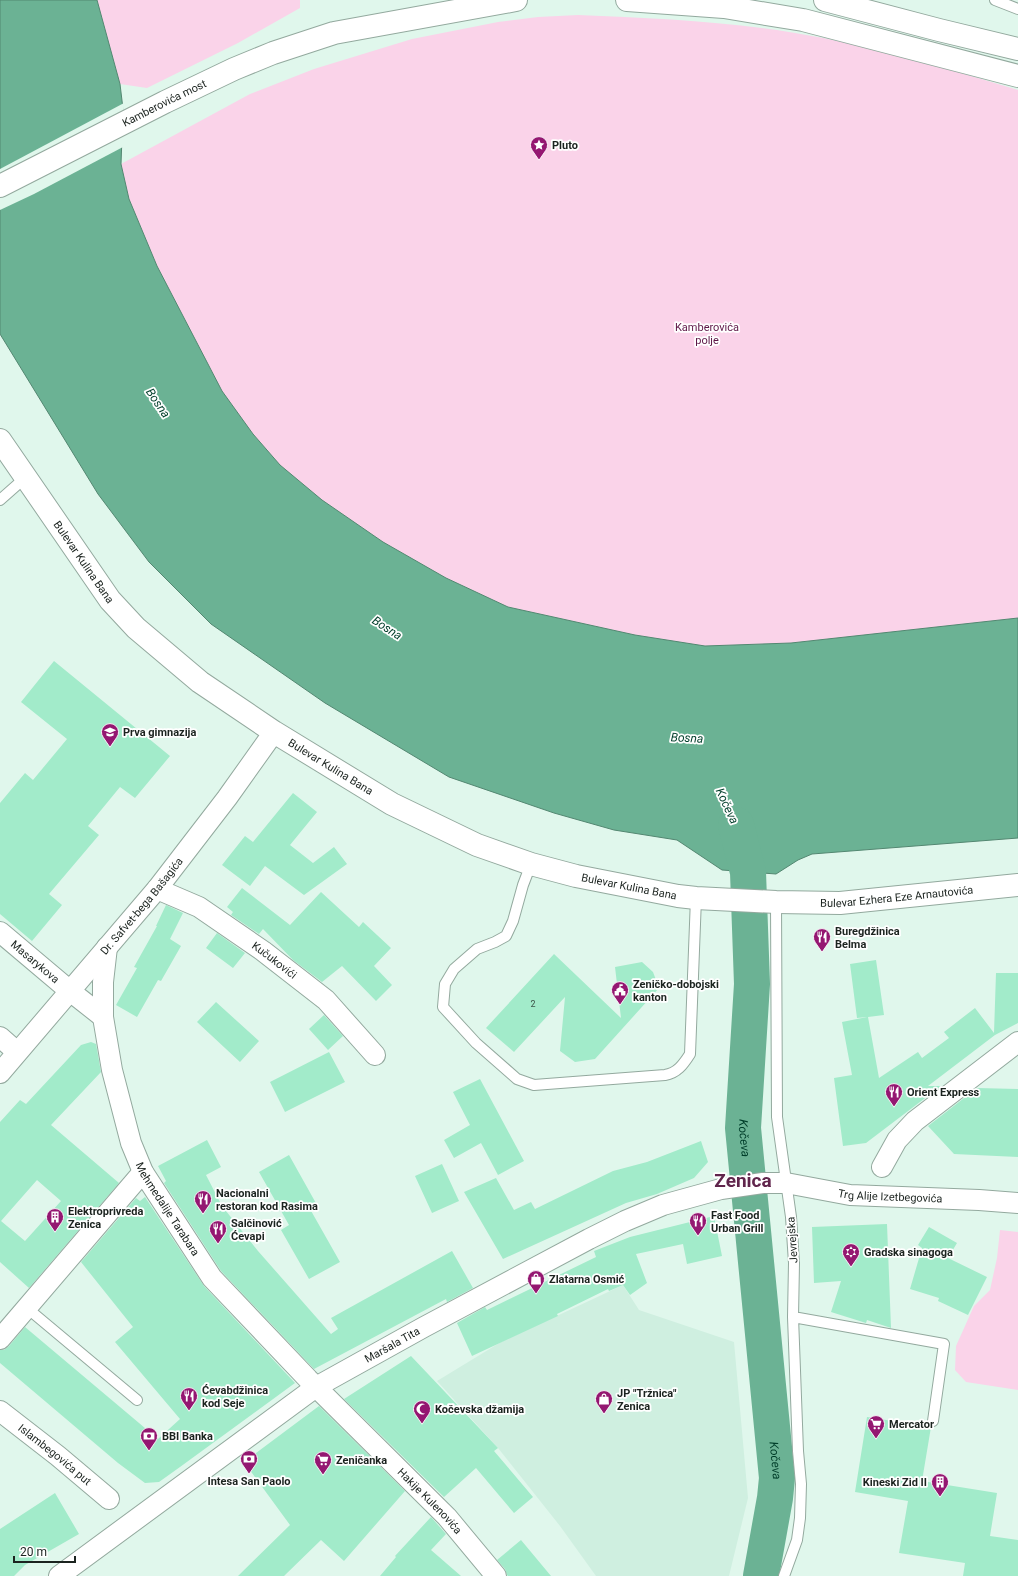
<svg xmlns="http://www.w3.org/2000/svg" width="1018" height="1576" viewBox="0 0 1018 1576" font-family="Roboto,sans-serif">
  <style>
    .built { fill: #cfefe0 }
    .green { fill: #fad3e9 }
    .water { fill: #6bb294; stroke: #538771 }
    .pier { fill: #e0f7ec }
    .lines { fill: none; stroke-linecap: round; stroke-linejoin: round }
    .river { stroke: #6bb294; stroke-width: 36 }
    .building { fill: #a2ebca; fill-rule: evenodd }
    .lane-casing { stroke: #93a99e; stroke-width: 12 }
    .street-casing { stroke: #93a99e; stroke-width: 22 }
    .secondary-casing { stroke: #93a99e; stroke-width: 24 }
    .lane { stroke: #fff; stroke-width: 10 }
    .street { stroke: #fff; stroke-width: 20 }
    .secondary { stroke: #fff; stroke-width: 22 }
    .labels { text-anchor: middle; stroke-width: 3.5; stroke-linejoin: round; paint-order: stroke }
    .number-label { font-size: 9px; fill: #3d554a }
    .street-label { font-size: 11px; fill: #1b231f; stroke: #fff }
    .poi-label { font-size: 11px; font-weight: bold; fill: #1b231f; stroke: #fff; text-anchor: start }
    .park-label { font-size: 11px; fill: #5d1747; stroke: #fff }
    .water-label { font-size: 12px; font-style: italic; fill: #003e2a; stroke: #fff }
    .town-label { font-size: 19px; font-weight: bold; fill: #60254c; stroke: #fff }
  </style>
  <rect width="100%" height="100%" fill="#e0f7ec"/>
  <!-- built -->
  <path class="built" d="M623 1285 639 1310 734 1342 748 1498 729 1576H596L560 1526 498 1448 437 1381 501 1342Z"/>
  <!-- green -->
  <path class="green" d="M97 0H300V8L238 43 147 88 120 84Z
    M578 15C651 18 723 21 795 33 871 45 945 68 1018 90V618L791 643 705 646 635 635 508 607 446 578 383 542 322 500 280 465 253 434 222 391 157 266 129 199 121 164 250 94 314 69 412 39 498 22 538 17Z
    M1000 1230 1018 1232V1390L966 1382 955 1370 956 1346 974 1306 990 1290 997 1258Z"/>
  <!-- water -->
  <path class="water" d="M0 0H97L120 84 123 109 121 164 129 199 157 266 222 391 253 434 280 465 322 500 383 542 446 578 508 607 635 635 705 646 791 643 1018 618V838L812 854 798 860 776 874 722 870 677 840 614 830 554 813 449 777 325 703 211 624 149 562 98 494 0 334Z"/>
  <!-- pier -->
  <path class="pier" d="M124 103 123 147 34 194 0 210V169Z"/>
  <g class="lines">
    <!-- river -->
    <path class="river" id="s1" d="M736 825 748 872 752 984 743 1128 777 1478 775 1498 761 1576"/>
  </g>
  <!-- building -->
  <path class="building" d="M54 661 170 756 135 798 120 787 88 826 99 835 49 894 62 905 32 941 0 914V803L25 773 33 780 67 739 21 702Z
    M293 793 317 812 290 845 313 863 334 847 347 864 304 895 265 866 250 886 222 865 245 836 253 842Z
    M242 888 290 925 321 892 359 927 363 922 391 948 374 966 392 985 376 1001 342 966 322 982 293 960 263 929 259 934 231 915 233 912 227 907Z
    M166 905 183 913 170 939 181 946 161 981 158 980 137 1017 116 1005 137 968 134 967 157 926H156Z
    M217 933 245 953 233 968 206 948Z
    M554 954 621 1018 615 967 642 962 653 972 659 988 595 1059 575 1062 560 1051 565 997 514 1052 486 1028Z
    M876 960 884 1015 868 1017 879 1078 918 1052 922 1058 949 1038 944 1032 975 1008 994 1033 996 973H1018V1023L995 1035 928 1086H941L866 1143 843 1146 834 1078 852 1075 842 1022 867 1017 857 1018 850 964Z
    M216 1002 259 1041 240 1062 197 1022Z
    M324 1015 343 1036 328 1050 309 1029Z
    M91 1042 96 1044 101 1072 51 1125 119 1183 29 1288 0 1262V1122L20 1100 26 1104 81 1045ZM37 1180 61 1201 25 1241 1 1221Z
    M329 1052 345 1082 285 1112 270 1082Z
    M480 1079 524 1161 498 1175 481 1143 454 1158 444 1140 470 1125 453 1092Z
    M977 1088 1018 1089V1157L954 1154 928 1126Z
    M207 1140 221 1167 206 1175 222 1206 258 1251 331 1334 338 1329 331 1318 452 1251 473 1288 447 1302 446 1299 314 1369 221 1271 164 1183 166 1181 158 1166Z
    M701 1141 708 1162 694 1178 657 1194 626 1203 503 1259 464 1192 496 1178 514 1210 531 1202 535 1209 613 1171 647 1162Z
    M289 1155 317 1205 310 1209 340 1262 309 1279 281 1230 289 1225 259 1172Z
    M442 1164 459 1201 432 1213 415 1176Z
    M145 1197 204 1286 295 1383 180 1467 159 1482 145 1483 118 1463 0 1363V1350H4L9 1346 25 1327 158 1439 180 1419 115 1342 133 1327 81 1262 136 1198 140 1201Z
    M714 1216 722 1256 687 1264 683 1244 636 1254 647 1283 630 1295 623 1285 609 1291 608 1289 557 1314 558 1316 472 1356 457 1323 485 1307 487 1310 596 1257 594 1251 630 1237Z
    M887 1224 891 1328 867 1320 866 1323 831 1312 841 1281 814 1283 812 1227Z
    M929 1227 957 1243 948 1258 987 1277 968 1315 938 1301 939 1298 910 1289 922 1248 918 1245Z
    M411 1356 498 1448 494 1451 533 1497 514 1513 476 1468 444 1497 344 1399Z
    M319 1406 405 1491 344 1561 321 1540 284 1576H238L290 1525 244 1462Z
    M867 1417 931 1427 922 1481 997 1493 990 1536 1018 1540V1576H963L965 1563 899 1553 908 1501 855 1492Z
    M55 1493 79 1534 25 1565 14 1576H0V1529Z
    M431 1517 446 1534 431 1550 461 1576H380L396 1557 395 1556Z
    M521 1540 551 1576H508L507 1575 505 1569 497 1560Z"/>
  <g class="lines">
    <!-- lane casing -->
    <g class="lane-casing">
      <path id="lane" d="M995 0 1018 9
        M0 500 26 477
        M531 864 523 885 513 921 506 936 495 942 477 949 454 969 445 984 443 1007 476 1043 517 1079 534 1085 665 1075C677 1073 683 1065 690 1054L696 898
        M776 902 777 1117 791 1217 794 1263 793 1317 798 1451 801 1484 800 1518 797 1540 784 1576
        M27 1308 137 1400
        M793 1317 944 1344 933 1421"/>
    </g>
    <!-- street casing -->
    <g class="street-casing">
      <g id="street">
        <path id="s2" d="M157 889 199 907 263 951 326 1000 375 1055"/>
        <path id="s3" d="M0 932 70 991 103 1017"/>
        <path id="s4" d="M107 947 103 982V1017L112 1070 131 1143 143 1172 212 1278 308 1379 447 1517 496 1576"/>
        <path d="M0 1037 17 1052"/>
        <path id="s5" d="M0 1073 157 889 227 798 274 732"/>
        <path d="M882 1167 897 1140 915 1121 1018 1042"/>
        <path d="M0 1339 143 1172"/>
        <path id="s6" d="M0 1411 58 1456 109 1499"/>
        <path id="s7" d="M59 1576 316 1387 424 1327 589 1239 625 1221 663 1205 721 1189 763 1183H786L850 1195 979 1200 1018 1203"/>
      </g>
    </g>
    <!-- secondary casing -->
    <g class="secondary-casing">
      <g id="secondary">
        <path d="M627 0 724 7 803 20 1018 76"/>
        <path d="M825 0 939 30 1018 49"/>
        <path id="s8" d="M0 186 165 102 234 69 273 53 334 33 516 0"/>
        <path id="s9" d="M0 440 110 600 136 628 200 682 274 732 392 804 477 845 531 864 576 876 678 896 696 898 776 902 840 903 1018 885"/>
      </g>
    </g>
    <!-- lane -->
    <use href="#lane" class="lane"/>
    <!-- street -->
    <use href="#street" class="street"/>
    <!-- secondary -->
    <use href="#secondary" class="secondary"/>
  </g>
  <!-- icons -->
  <defs>
    <g id="sight-pin" transform="scale(0.9)"><path d="M0 17L-7.5 6A9.5 9.5 0 1 1 7.5 6Z" fill="#941771" stroke="#fff"/><path d="M0-6L1.8-2.2L6-1.7L2.9 1.2L3.7 5.4L0 3.3L-3.7 5.4L-2.9 1.2L-6-1.7L-1.8-2.2Z" fill="#fff"/></g>
    <g id="school-pin" transform="scale(0.9)"><path d="M0 17L-7.5 6A9.5 9.5 0 1 1 7.5 6Z" fill="#941771" stroke="#fff"/><path d="M0-5L7-2L0 1L-7-2ZM-4 1L0 2.5L4 1V4Q0 6-4 4Z" fill="#fff"/></g>
    <g id="restaurant-pin" transform="scale(0.9)"><path d="M0 17L-7.5 6A9.5 9.5 0 1 1 7.5 6Z" fill="#941771" stroke="#fff"/><path d="M-5-6h1v4h1v-4h1v4h1v-4h1v5L-1.5 .5V6h-2V.5L-5-1ZM5-6V6H3V1.5H1.5Q1.5-4 5-6Z" fill="#fff"/></g>
    <g id="civic-pin" transform="scale(0.9)"><path d="M0 17L-7.5 6A9.5 9.5 0 1 1 7.5 6Z" fill="#941771" stroke="#fff"/><path d="M-.6-6.5H3V-4.5H.6V-3L4-1V1h2V6H-6V1h2V-1L-.6-3ZM-1.2 2.5V6h2.4V2.5Z" fill="#fff"/></g>
    <g id="building-pin" transform="scale(0.9)"><path d="M0 17L-7.5 6A9.5 9.5 0 1 1 7.5 6Z" fill="#941771" stroke="#fff"/><path d="M-4-6H4V6H1V3H-1V6H-4ZM-2.5-4.3h1.7v1.8h-1.7ZM.8-4.3h1.7v1.8H.8ZM-2.5-1h1.7V.8h-1.7ZM.8-1h1.7V.8H.8Z" fill="#fff"/></g>
    <g id="synagogue-pin" transform="scale(0.9)"><path d="M0 17L-7.5 6A9.5 9.5 0 1 1 7.5 6Z" fill="#941771" stroke="#fff"/><path d="M0-6.5L5.6 3.2H-5.6ZM0 6.5L5.6-3.2H-5.6Z" fill="#fff"/></g>
    <g id="shop-pin" transform="scale(0.9)"><path d="M0 17L-7.5 6A9.5 9.5 0 1 1 7.5 6Z" fill="#941771" stroke="#fff"/><path d="M-5-2.5h2.3a2.7 3.5 0 0 1 5.4 0H5L5.5 6h-11ZM-1.5-2.5h3a1.5 2.3 0 0 0-3 0Z" fill="#fff"/></g>
    <g id="mosque-pin" transform="scale(0.9)"><path d="M0 17L-7.5 6A9.5 9.5 0 1 1 7.5 6Z" fill="#941771" stroke="#fff"/><path d="M3.5-4.9A6 6 0 1 0 3.5 4.9A5 5 0 1 1 3.5-4.9Z" fill="#fff"/></g>
    <g id="supermarket-pin" transform="scale(0.9)"><path d="M0 17L-7.5 6A9.5 9.5 0 1 1 7.5 6Z" fill="#941771" stroke="#fff"/><path d="M-6-5.5h2.5l.6 2H6L4.5 2H-2.5L-4.4-4H-6ZM-1.5 3.2a1.3 1.3 0 1 0 .1 0ZM3 3.2a1.3 1.3 0 1 0 .1 0Z" fill="#fff"/></g>
    <g id="bank-pin" transform="scale(0.9)"><path d="M0 17L-7.5 6A9.5 9.5 0 1 1 7.5 6Z" fill="#941771" stroke="#fff"/><path d="M-6-4H6V4H-6ZM0-2.3a2.3 2.3 0 1 0 0 4.6a2.3 2.3 0 1 0 0-4.6Z" fill="#fff"/></g>
  </defs>
  <g fill-rule="evenodd">
    <use href="#sight-pin" x="539" y="145"/>
    <use href="#school-pin" x="110" y="732"/>
    <use href="#restaurant-pin" x="822" y="937"/>
    <use href="#civic-pin" x="620" y="990"/>
    <use href="#restaurant-pin" x="894" y="1092"/>
    <use href="#restaurant-pin" x="203" y="1199"/>
    <use href="#building-pin" x="55" y="1217"/>
    <use href="#restaurant-pin" x="698" y="1221"/>
    <use href="#restaurant-pin" x="218" y="1229"/>
    <use href="#synagogue-pin" x="851" y="1252"/>
    <use href="#shop-pin" x="536" y="1279"/>
    <use href="#restaurant-pin" x="189" y="1396"/>
    <use href="#shop-pin" x="604" y="1399"/>
    <use href="#mosque-pin" x="422" y="1409"/>
    <use href="#supermarket-pin" x="876" y="1424"/>
    <use href="#bank-pin" x="149" y="1436"/>
    <use href="#bank-pin" x="249" y="1459"/>
    <use href="#supermarket-pin" x="323" y="1460"/>
    <use href="#building-pin" x="940" y="1482"/>
  </g>
  <g class="labels">
    <!-- number labels -->
    <g class="number-label">
      <text x="533" y="1007">2</text>
    </g>
    <!-- street labels -->
    <g class="street-label">
      <text dy="4" stroke="none"><textPath href="#s8" startOffset="184">Kamberovića most</textPath></text>
      <text dy="4" stroke="none"><textPath href="#s9" startOffset="148">Bulevar Kulina Bana</textPath></text>
      <text dy="4" stroke="none"><textPath href="#s9" startOffset="472">Bulevar Kulina Bana</textPath></text>
      <text dy="4" stroke="none"><textPath href="#s9" startOffset="796">Bulevar Kulina Bana</textPath></text>
      <text dy="4" stroke="none"><textPath href="#s9" startOffset="1065">Bulevar Ezhera Eze Arnautovića</textPath></text>
      <text dy="4" stroke="none"><textPath href="#s5" startOffset="219">Dr. Safvet-bega Bašagića</textPath></text>
      <text dy="4" stroke="none"><textPath href="#s2" startOffset="138">Kučukovići</textPath></text>
      <text dy="4" stroke="none"><textPath href="#s3" startOffset="46">Masarykova</textPath></text>
      <text dy="4" stroke="none"><textPath href="#s7" startOffset="942">Trg Alije Izetbegovića</textPath></text>
      <text dy="4" stroke="none"><textPath href="#s4" startOffset="275">Mehmedalije Tarabara</textPath></text>
      <text transform="translate(792 1240) rotate(-94)" y="4">Jevrejska</text>
      <text dy="4" stroke="none"><textPath href="#s7" startOffset="406">Maršala Tita</textPath></text>
      <text dy="4" stroke="none"><textPath href="#s6" startOffset="70">Islambegovića put</textPath></text>
      <text dy="4" stroke="none"><textPath href="#s4" startOffset="669">Hakije Kulenovića</textPath></text>
    </g>
    <!-- poi labels -->
    <g class="poi-label">
      <text x="552" y="149">Pluto</text>
      <text x="123" y="736">Prva gimnazija</text>
      <text x="835" y="935">Buregdžinica<tspan x="835" dy="13">Belma</tspan></text>
      <text x="633" y="988">Zeničko-dobojski<tspan x="633" dy="13">kanton</tspan></text>
      <text x="907" y="1096">Orient Express</text>
      <text x="216" y="1197">Nacionalni<tspan x="216" dy="13">restoran kod Rasima</tspan></text>
      <text x="68" y="1215">Elektroprivreda<tspan x="68" dy="13">Zenica</tspan></text>
      <text x="711" y="1219">Fast Food<tspan x="711" dy="13">Urban Grill</tspan></text>
      <text x="231" y="1227">Salčinović<tspan x="231" dy="13">Ćevapi</tspan></text>
      <text x="864" y="1256">Gradska sinagoga</text>
      <text x="549" y="1283">Zlatarna Osmić</text>
      <text x="202" y="1394">Ćevabdžinica<tspan x="202" dy="13">kod Seje</tspan></text>
      <text x="617" y="1397">JP "Tržnica"<tspan x="617" dy="13">Zenica</tspan></text>
      <text x="435" y="1413">Kočevska džamija</text>
      <text x="889" y="1428">Mercator</text>
      <text x="162" y="1440">BBI Banka</text>
      <text x="336" y="1464">Zeničanka</text>
      <text x="249" y="1485" text-anchor="middle">Intesa San Paolo</text>
      <text x="927" y="1486" text-anchor="end">Kineski Zid II</text>
    </g>
    <!-- park labels -->
    <g class="park-label">
      <text x="707" y="331">Kamberovića<tspan x="707" dy="13">polje</tspan></text>
    </g>
    <!-- water labels -->
    <g class="water-label">
      <text transform="translate(158 403) rotate(56)" y="4">Bosna</text>
      <text transform="translate(387 628) rotate(33)" y="4">Bosna</text>
      <text transform="translate(687 738) rotate(3)" y="4">Bosna</text>
      <text transform="translate(727 806) rotate(65)" y="4">Kočeva</text>
      <text dy="4" stroke="none"><textPath href="#s1" startOffset="315">Kočeva</textPath></text>
      <text dy="4" stroke="none"><textPath href="#s1" startOffset="639">Kočeva</textPath></text>
    </g>
    <!-- town labels -->
    <g class="town-label">
      <text x="743" y="1187">Zenica</text>
    </g>
  </g>
  <!-- scale -->
  <path d="M14 1556v6h61v-6" fill="none" stroke="#1b231f" stroke-width="2"/>
  <text x="20" y="1556" font-size="12" fill="#1b231f" stroke="#ffffff" stroke-width="3" paint-order="stroke">20 m</text>
</svg>
